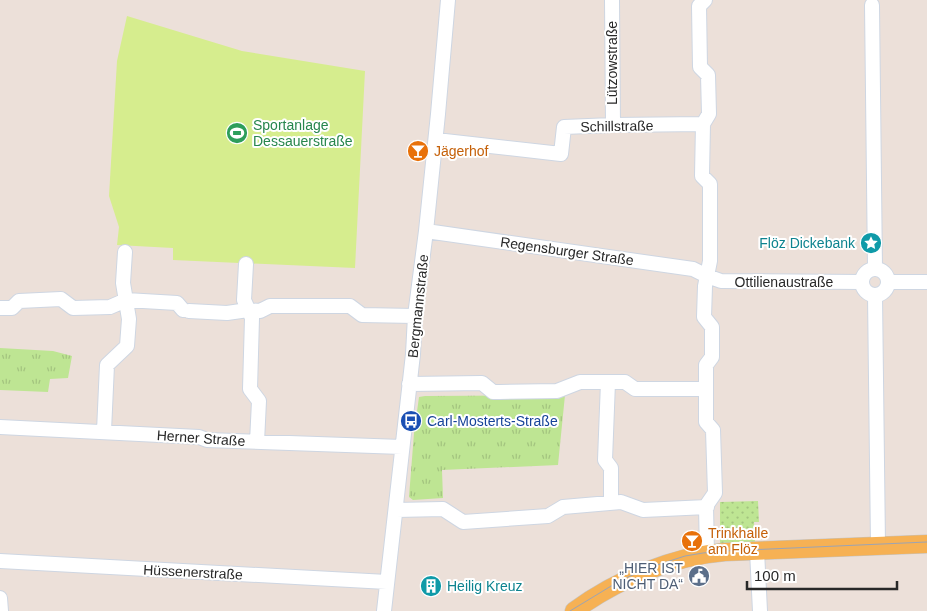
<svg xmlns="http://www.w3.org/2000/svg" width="927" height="611" viewBox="0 0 927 611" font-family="Helvetica,sans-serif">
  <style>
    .grass { fill: url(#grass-dots) }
    .park { fill: url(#park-tufts) }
    .pitch { fill: #d6ed8e }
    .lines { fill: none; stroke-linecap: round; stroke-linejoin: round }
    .minor-casing { stroke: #ced6e2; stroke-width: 16 }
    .major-casing { stroke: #c3c3c3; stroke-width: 19 }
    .minor { stroke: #fff; stroke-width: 14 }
    .major { stroke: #f6b154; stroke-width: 18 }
    .tram { stroke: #9ca4b4; stroke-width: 1 }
    .labels { text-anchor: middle; stroke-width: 4; stroke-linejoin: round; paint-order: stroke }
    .street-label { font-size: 14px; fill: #282828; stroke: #fff }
    .leisure-label { font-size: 14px; fill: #27864d; stroke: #fff; text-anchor: start }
    .food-label { font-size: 14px; fill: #c56008; stroke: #fff; text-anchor: start }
    .culture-label { font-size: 14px; fill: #0d838f; stroke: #fff; text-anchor: end }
    .transit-label { font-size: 14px; fill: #164399; stroke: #fff; text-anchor: start }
    .service-label { font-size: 14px; fill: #4e5e75; stroke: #fff; text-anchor: end }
  </style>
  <defs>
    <pattern id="grass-dots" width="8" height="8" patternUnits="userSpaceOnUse" patternTransform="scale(1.25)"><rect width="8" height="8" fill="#bee593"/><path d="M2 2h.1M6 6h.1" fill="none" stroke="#a3c47f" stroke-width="1.8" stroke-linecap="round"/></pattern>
    <pattern id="park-tufts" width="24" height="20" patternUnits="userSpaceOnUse" patternTransform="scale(1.25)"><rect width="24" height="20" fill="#bee593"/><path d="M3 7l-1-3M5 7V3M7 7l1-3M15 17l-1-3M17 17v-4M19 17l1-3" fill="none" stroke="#a3c47f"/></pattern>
  </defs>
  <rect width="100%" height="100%" fill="#ece0d9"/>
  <!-- grass -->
  <path class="grass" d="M758 501 759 522H754L755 543 720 544V502Z"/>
  <!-- park -->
  <path class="park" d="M0 348 53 351 72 356 68 378 50 379 48 392 0 390Z
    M565 395 558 465 442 470 443 498 413 500 409 497 414 433 419 397 425 396Z"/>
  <!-- pitch -->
  <path class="pitch" d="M127 16 242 51 365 71 355 268 173 260V248L117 245 119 227 109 196 117 61Z"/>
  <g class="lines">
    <!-- minor casing -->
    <g class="minor-casing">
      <path id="minor" d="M612 0 613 125
        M705 0 699 6 700 67 708 75 709 114 703 124 702 176 710 184V261L705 286 704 317 712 327V357L706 365V422L713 430 715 493 706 506 707 554
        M872 5 875 269
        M436 140 561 154 564 127 613 125 703 124
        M426 231 693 269 707 276 721 281 862 282
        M246 264 244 300 252 318 250 389 259 401 257 442
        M862 282a13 13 0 1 1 26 0a13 13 0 1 1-26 0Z
        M889 282H927
        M875 295 878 546
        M0 308H12L19 301 61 299 73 308 110 307 126 300 177 303 183 310
        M189 311 227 313 248 310 260 311 270 306H350L362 315 415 316
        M608 382 605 460 611 468V503
        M409 384 482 383 493 392H499L557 391 580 382H625L635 389H706
        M0 427 199 437 207 440 402 447
        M104 431 107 365 127 346 129 319 123 283 125 252
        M396 510 443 509 463 522 548 516 563 507 621 502 643 510 707 507
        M757 551 760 611
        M0 561 387 582
        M0 598 1 611
        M384 611 413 354 415 316 426 231 438 114 448 0"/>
    </g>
    <!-- major casing -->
    <g class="major-casing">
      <path id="major" d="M574 611C616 580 673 556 725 552L927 544"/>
    </g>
    <!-- minor -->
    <use href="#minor" class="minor"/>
    <!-- major -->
    <use href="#major" class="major"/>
    <!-- tram -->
    <path class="tram" d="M570 611 621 580 654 566 685 556 703 553 725 551 927 542"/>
  </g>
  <!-- icons -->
  <defs>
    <g id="stadium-disc" transform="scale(1.125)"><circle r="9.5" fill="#2e9e5b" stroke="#fff"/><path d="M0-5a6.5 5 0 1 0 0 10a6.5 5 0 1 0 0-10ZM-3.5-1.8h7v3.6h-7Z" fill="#fff"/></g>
    <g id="bar-disc" transform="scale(1.125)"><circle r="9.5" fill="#e8710a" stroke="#fff"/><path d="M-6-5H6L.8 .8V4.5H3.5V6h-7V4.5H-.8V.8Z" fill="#fff"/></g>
    <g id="sight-disc" transform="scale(1.125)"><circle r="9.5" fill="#0f9aa8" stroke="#fff"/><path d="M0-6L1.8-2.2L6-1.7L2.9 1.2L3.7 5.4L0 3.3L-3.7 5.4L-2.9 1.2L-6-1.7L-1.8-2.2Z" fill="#fff"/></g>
    <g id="bus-disc" transform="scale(1.125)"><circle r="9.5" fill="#1a4fb4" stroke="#fff"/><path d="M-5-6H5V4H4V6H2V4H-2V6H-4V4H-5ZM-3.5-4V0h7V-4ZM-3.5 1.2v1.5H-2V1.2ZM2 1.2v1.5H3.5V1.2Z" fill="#fff"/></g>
    <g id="civic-disc" transform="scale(1.125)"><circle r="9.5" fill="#5c6f8a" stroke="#fff"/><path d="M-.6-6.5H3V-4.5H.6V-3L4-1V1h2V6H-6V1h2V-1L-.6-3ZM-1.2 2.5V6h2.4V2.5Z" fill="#fff"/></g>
    <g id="building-disc" transform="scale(1.125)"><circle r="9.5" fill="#0f9aa8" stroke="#fff"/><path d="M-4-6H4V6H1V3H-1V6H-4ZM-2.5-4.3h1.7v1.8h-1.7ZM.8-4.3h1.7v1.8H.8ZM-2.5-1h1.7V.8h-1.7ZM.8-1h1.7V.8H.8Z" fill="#fff"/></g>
  </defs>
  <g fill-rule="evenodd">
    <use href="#stadium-disc" x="237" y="133"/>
    <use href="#bar-disc" x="418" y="151"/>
    <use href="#sight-disc" x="871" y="243"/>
    <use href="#bus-disc" x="411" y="421"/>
    <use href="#bar-disc" x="692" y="541"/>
    <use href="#civic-disc" x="699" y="576"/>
    <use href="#building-disc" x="431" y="586"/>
  </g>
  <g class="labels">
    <!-- street labels -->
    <g class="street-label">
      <text transform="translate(612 63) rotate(-90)" y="5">Lützowstraße</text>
      <text transform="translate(617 126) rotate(-1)" y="5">Schillstraße</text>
      <text transform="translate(567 251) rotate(8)" y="5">Regensburger Straße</text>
      <text x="784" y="287">Ottilienaustraße</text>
      <text transform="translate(418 306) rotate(-84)" y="5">Bergmannstraße</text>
      <text transform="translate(201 438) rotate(4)" y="5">Herner Straße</text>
      <text transform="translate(193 572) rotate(3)" y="5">Hüssenerstraße</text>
    </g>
    <!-- leisure labels -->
    <g class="leisure-label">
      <text x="253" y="130">Sportanlage<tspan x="253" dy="16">Dessauerstraße</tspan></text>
    </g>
    <!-- food labels -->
    <g class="food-label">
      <text x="434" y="156">Jägerhof</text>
      <text x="708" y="538">Trinkhalle<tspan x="708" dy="16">am Flöz</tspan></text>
    </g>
    <!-- culture labels -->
    <g class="culture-label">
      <text x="855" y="248">Flöz Dickebank</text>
      <text x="447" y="591" text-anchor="start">Heilig Kreuz</text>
    </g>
    <!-- transit labels -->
    <g class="transit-label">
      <text x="427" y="426">Carl-Mosterts-Straße</text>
    </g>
    <!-- service labels -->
    <g class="service-label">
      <text x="683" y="573">„HIER IST<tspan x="683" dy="16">NICHT DA“</tspan></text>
    </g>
  </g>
  <!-- scale -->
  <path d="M747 581v8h150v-8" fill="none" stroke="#282828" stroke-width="2.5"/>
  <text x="754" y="581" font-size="15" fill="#282828" stroke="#ffffff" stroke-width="4" paint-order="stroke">100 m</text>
</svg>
